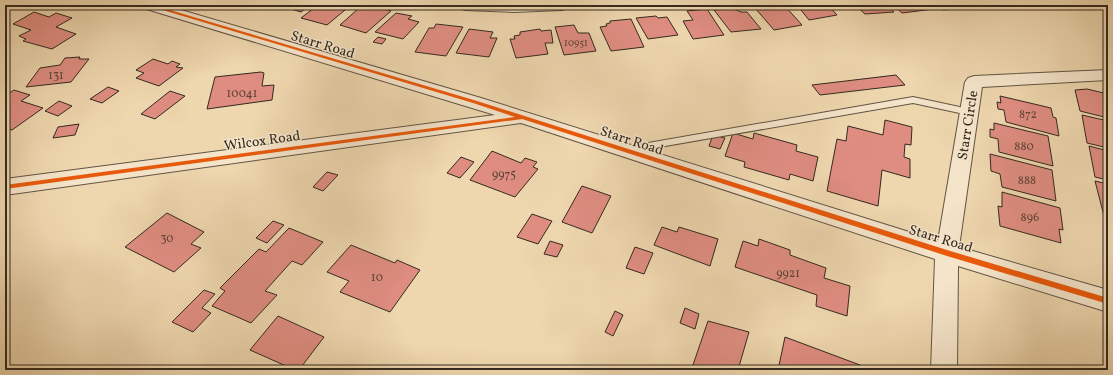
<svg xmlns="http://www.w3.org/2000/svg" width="1113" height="375" viewBox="0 0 1113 375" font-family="Vollkorn,serif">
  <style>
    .building { fill: #df8d81; stroke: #332a1f }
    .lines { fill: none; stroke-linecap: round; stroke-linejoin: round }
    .lane-casing { stroke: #625543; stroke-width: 2 }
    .street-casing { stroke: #625543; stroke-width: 2 }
    .lane { fill: #f4e4ca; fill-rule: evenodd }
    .street { fill: #f4e4ca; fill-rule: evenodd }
    .cycleway-casing { stroke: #f4e4ca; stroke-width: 2 }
    .cycleway { fill: #e8590c; fill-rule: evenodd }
    .labels { text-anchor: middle; stroke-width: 3; stroke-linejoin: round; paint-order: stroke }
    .far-number-label { font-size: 10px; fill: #5e4338 }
    .number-label { font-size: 12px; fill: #5e4338 }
    .street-label { font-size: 14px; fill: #332a1f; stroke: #f4e4ca }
  </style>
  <rect width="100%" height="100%" fill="#eed6ae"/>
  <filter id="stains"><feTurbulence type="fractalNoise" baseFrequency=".005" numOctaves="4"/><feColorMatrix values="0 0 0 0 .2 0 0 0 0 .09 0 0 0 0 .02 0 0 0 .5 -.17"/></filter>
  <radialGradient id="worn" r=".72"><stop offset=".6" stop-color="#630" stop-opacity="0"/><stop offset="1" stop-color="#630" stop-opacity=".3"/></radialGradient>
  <!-- building -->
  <path class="building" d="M277 5H310L301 12Z
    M318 5H351L327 25 301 18Z
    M762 5H784L802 25 774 30 755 8 763 6Z
    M797 5H828L837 15 809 20Z
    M855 5H887L894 12 865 14Z
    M893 5H930L934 9 902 13Z
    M938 5H967L969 7 943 10Z
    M374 6 391 11 366 33 340 25 359 8 365 10 367 8 371 9Z
    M732 8 741 12H747L761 29 731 32 714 10Z
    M707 9 724 35 693 39 683 21 693 20 687 11Z
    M34 12 49 17 56 13 72 18 56 27 76 34 52 49 23 41 26 39 19 36 31 30 13 24Z
    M396 13 412 16 408 19 419 22 403 39 375 32Z
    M656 16 658 18 667 17 678 35 648 39 636 18Z
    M631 19 644 47 611 51 600 27 607 26 606 24 610 23V21Z
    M436 24 463 27 446 56 415 52 429 28H434Z
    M574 25 578 33H589L596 51 564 55 555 27Z
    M469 29 493 32 490 38H497L489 57 456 53Z
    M540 29 541 31 551 30 553 43H545L548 54 516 58 510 39H515L514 36 520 35V32Z
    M378 37 386 39 382 44 373 42Z
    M80 57 79 59H89L71 82 26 87 40 68 60 65 65 58Z
    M153 59 168 64 172 61 180 64 176 67 183 68 159 86 136 78 144 73 136 70Z
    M261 72 264 73 262 86 274 85 272 100 207 109 215 77Z
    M896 75 905 85 820 95 812 85Z
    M108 87 119 91 102 103 90 99Z
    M1087 89 1108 94V118L1080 111 1075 90Z
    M14 90 30 95 21 101 43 108 12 130 9 129 5 131V96Z
    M170 91 185 96 155 119 141 114Z
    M1000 96 1051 108 1053 117 1056 118 1059 136 1006 122 1004 110 998 109 997 102 1001 103Z
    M59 101 72 106 58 116 45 111Z
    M1082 115 1108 121V148L1087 143Z
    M885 120 912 127 911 145 905 144 904 157 910 159V178L882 170 878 206 827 191 837 139 846 141 848 126 883 135Z
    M994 123 1048 136 1053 166 999 152 998 139 990 137V129L994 130Z
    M79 124 75 135 53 138 58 127Z
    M733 133 753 139 754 133 797 145 796 151 818 157 813 181 790 174 789 180 744 167 745 162 725 156Z
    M713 135 725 138 720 149 709 146Z
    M1089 146 1108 151V180L1095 177Z
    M492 151 521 163 525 158 537 162 533 167 538 169 515 197 470 180Z
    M990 154 1052 170 1056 201 1002 187 1000 174 991 171Z
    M461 157 474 162 460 178 447 173Z
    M327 172 338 175 323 191 313 187Z
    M1095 181 1108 184V217L1104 216Z
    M582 186 611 196 592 233 562 222Z
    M1002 192 1060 208 1063 230 1059 229 1061 243 1000 226 998 206 1002 207Z
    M167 213 204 232 191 244 201 248 174 272 125 247Z
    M532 214 552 221 538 244 517 237Z
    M273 221 284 225 267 243 256 238Z
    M662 227 677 232 679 227 718 239 710 266 654 245Z
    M289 228 323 242 302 265 292 261 265 291 277 295 251 323 212 306 225 291 220 288 259 249 266 252Z
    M759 239 790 250V255L826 268 824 278 850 286 847 316 816 306 817 295 735 267 743 241 758 246Z
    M550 241 563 245 557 257 544 254Z
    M351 245 395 263 397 260 420 270 390 312 340 292 349 281 327 272Z
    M635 247 653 253 644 274 626 268Z
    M204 290 215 294 202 308 211 313 193 332 172 322Z
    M685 308 699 314 695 329 680 323Z
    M615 311 623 315 613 336 605 332Z
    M278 316 324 337 299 370H295L250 350Z
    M708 321 749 332 738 370H704L693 365Z
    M785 337 868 368V370H778Z"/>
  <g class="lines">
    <!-- lane casing -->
    <g class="lane-casing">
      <path id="lane" d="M913 97 969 109 973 112 969 115 913 103 625 153 620 150 625 147Z"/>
    </g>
    <!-- street casing -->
    <g class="street-casing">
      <path id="street" d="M140 5H164L481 98 938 241 965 82 968 78 974 76 1108 70V80L982 87 959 247 1108 290V312L958 266 957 370H931L935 259 521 123 5 195V179L495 115 143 8Z
        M457 5H570L567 8 562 10 514 12 465 10 460 8Z"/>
    </g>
    <!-- lane -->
    <use href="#lane" class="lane"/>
    <!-- street -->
    <use href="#street" class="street"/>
    <!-- cycleway casing -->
    <g class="cycleway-casing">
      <path id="cycleway" d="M146 5H153L477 101 947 250 1108 298V304L947 256 522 119 5 189V185L515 117 473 103Z"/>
    </g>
    <!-- cycleway -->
    <use href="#cycleway" class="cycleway"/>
  </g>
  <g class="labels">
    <!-- far-number labels -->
    <g class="far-number-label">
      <text x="576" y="46">10951</text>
    </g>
    <!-- number labels -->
    <g class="number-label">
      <text x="56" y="79">131</text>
      <text x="242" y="97">10041</text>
      <text x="1028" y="118">872</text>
      <text x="1024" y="150">880</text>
      <text x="504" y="178">9975</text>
      <text x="1027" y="184">888</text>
      <text x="1030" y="221">896</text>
      <text x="167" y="242">30</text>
      <text x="788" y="277">9921</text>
      <text x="377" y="281">10</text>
    </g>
    <!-- street labels -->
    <g class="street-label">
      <text transform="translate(323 44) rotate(17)" y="5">Starr Road</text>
      <text transform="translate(967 125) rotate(-81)" y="5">Starr Circle</text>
      <text transform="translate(262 140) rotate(-8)" y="5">Wilcox Road</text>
      <text transform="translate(632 140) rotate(18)" y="5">Starr Road</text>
      <text transform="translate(941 238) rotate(17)" y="5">Starr Road</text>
    </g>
  </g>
  <!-- margin -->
  <rect width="1113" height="375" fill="none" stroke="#eed6ae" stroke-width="20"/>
  <rect x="6" y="6" width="1101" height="363" fill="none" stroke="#332a1f" stroke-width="2"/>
  <rect x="10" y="10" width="1093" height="355" fill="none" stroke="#332a1f"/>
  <rect width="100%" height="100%" filter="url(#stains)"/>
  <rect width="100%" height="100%" fill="url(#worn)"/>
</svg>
